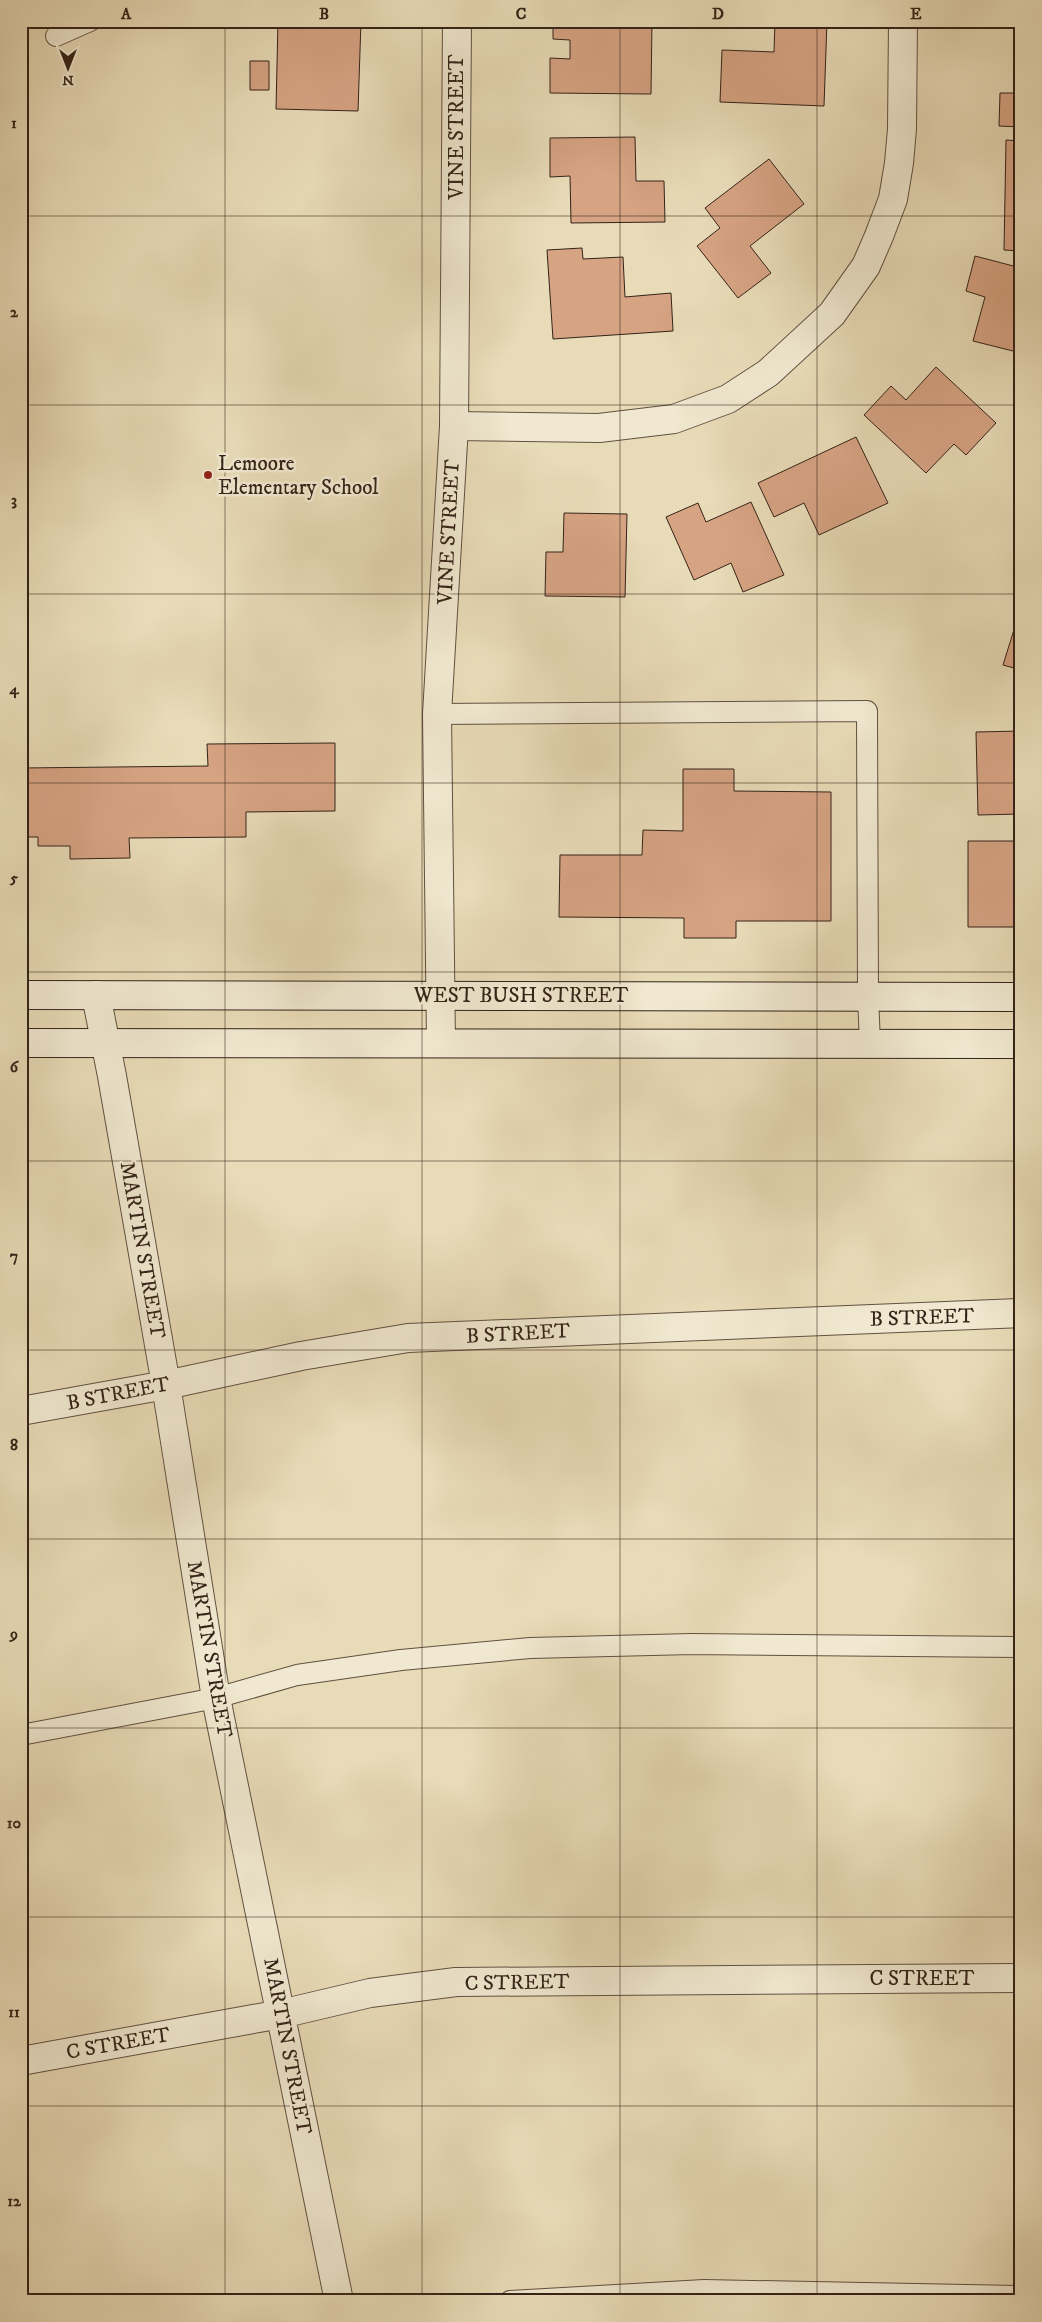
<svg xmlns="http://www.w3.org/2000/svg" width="1042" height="2322" viewBox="0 0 1042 2322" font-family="'IM FELL DW Pica',serif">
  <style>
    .building { fill: #d6a383; stroke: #342318 }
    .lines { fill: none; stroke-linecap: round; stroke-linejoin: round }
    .service-casing { stroke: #615140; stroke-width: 22 }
    .minor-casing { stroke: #615140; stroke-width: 30 }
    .tertiary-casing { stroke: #615140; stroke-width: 30 }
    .secondary-casing { stroke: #342318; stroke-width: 30 }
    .service { stroke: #f0e8d0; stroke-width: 20 }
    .minor { stroke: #f0e8d0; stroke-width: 28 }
    .tertiary { stroke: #f0e8d0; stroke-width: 28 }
    .secondary { stroke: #f0e8d0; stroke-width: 28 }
    .grid { fill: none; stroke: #342318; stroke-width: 1; stroke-opacity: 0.55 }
    .poi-dot { fill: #8f2418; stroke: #f0e8d0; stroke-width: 2 }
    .labels { text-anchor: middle; stroke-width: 5; stroke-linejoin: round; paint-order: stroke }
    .street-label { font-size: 21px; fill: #342318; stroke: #f0e8d0 }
    .poi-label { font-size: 21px; fill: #342318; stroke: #f0e8d0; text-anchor: start }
    .neatline { fill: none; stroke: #342318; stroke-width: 2 }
    .grid-label { font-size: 16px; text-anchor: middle; font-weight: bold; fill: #342318 }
  </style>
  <rect width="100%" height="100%" fill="#e8dbb7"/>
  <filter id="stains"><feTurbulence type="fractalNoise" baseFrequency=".004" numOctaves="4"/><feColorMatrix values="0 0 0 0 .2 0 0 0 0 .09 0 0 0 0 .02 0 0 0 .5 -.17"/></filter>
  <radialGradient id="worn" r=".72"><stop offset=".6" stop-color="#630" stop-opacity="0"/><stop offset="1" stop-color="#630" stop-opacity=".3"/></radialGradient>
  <!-- building -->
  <path class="building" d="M278 21H361L358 111 276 109Z
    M553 21H652L651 94 550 93V58L570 59V40L553 39Z
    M775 21H827L824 106 720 102 722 50 774 52Z
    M250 61H269V90H250Z
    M1021 88V127L999 126 1000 93H1021Z
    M635 137 636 181H664L665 222 571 223 570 176 550 177V138Z
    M1006 140 1021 141V251L1004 250Z
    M769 159 804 204 750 246 771 273 738 298 697 246 720 228 705 208Z
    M582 248 583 259 623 257 625 297 671 293 673 331 553 339 547 250Z
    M975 256 1021 268V353L973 341 985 297 966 291Z
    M936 367 996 423 966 455 954 444 926 473 864 415 891 386 906 400Z
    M856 437 888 503 819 535 804 503 774 517 758 483Z
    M751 502 784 575 743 592 731 563 694 580 666 517 698 503 706 522Z
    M564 513 627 514 625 597 545 596 546 552H563Z
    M1021 607V670L1003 665Z
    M1021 731V814L978 815 976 732Z
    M335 743V811L246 812V837L129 838 130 858 70 859V846H38V837H21V768L208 766 207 744Z
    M683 769H734V791L831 792V921H736V938H684V918L559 917 560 855H642L643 830 683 831Z
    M968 841H1021V927H968Z"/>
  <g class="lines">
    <!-- service casing -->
    <g class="service-casing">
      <path id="service" d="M56 36 90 21
        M437 714 867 711 868 996 870 1044
        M21 1735 216 1698 297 1675 401 1660 530 1648 692 1644 1021 1647
        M510 2301 704 2290 1021 2296"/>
    </g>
    <!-- minor casing -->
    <g class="minor-casing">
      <path id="minor" d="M454 426 599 428 674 419 728 399 768 373 832 314 866 266 879 236 893 199 899 163 902 129 903 21
        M96 995 112 1076 166 1385 216 1698 339 2301
        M21 1411 166 1385 301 1356 408 1338 1021 1313
        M21 2061 281 2014 370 1993 456 1982 1021 1978"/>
    </g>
    <!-- tertiary casing -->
    <g class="tertiary-casing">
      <path id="tertiary" d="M441 1043 437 714 454 426 457 21"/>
    </g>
    <!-- secondary casing -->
    <g class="secondary-casing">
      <path id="secondary" d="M21 995 1021 997
        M21 1043 1021 1044"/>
    </g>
    <!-- service -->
    <use href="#service" class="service"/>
    <!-- minor -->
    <use href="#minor" class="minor"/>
    <!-- tertiary -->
    <use href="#tertiary" class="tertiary"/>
    <!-- secondary -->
    <use href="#secondary" class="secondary"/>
  </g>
  <!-- grid -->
  <path class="grid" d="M225 21V2301M422 21V2301M620 21V2301M817 21V2301M21 216H1021M21 405H1021M21 594H1021M21 783H1021M21 972H1021M21 1161H1021M21 1350H1021M21 1539H1021M21 1728H1021M21 1917H1021M21 2106H1021"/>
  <!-- markers -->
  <circle class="poi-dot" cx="208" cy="475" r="5"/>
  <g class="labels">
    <!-- street labels -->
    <g class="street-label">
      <text transform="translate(456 127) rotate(-90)" y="7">VINE STREET</text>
      <text transform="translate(448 532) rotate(-87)" y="7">VINE STREET</text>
      <text x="521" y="1002">WEST BUSH STREET</text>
      <text transform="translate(143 1250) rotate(80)" y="7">MARTIN STREET</text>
      <text transform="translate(922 1317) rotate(-2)" y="7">B STREET</text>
      <text transform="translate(518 1333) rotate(-3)" y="7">B STREET</text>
      <text transform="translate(118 1393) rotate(-11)" y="7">B STREET</text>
      <text transform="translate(210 1649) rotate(80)" y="7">MARTIN STREET</text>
      <text x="922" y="1985">C STREET</text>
      <text transform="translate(517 1982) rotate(-1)" y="7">C STREET</text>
      <text transform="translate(118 2043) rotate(-10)" y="7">C STREET</text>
      <text transform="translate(288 2046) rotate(79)" y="7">MARTIN STREET</text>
    </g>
    <!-- poi labels -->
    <g class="poi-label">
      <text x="218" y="470">Lemoore<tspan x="218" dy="24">Elementary School</tspan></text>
    </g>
  </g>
  <!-- margin -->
  <rect width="1042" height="2322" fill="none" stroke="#e8dbb7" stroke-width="55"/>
  <!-- north arrow -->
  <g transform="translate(68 68) rotate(180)" stroke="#f0e8d0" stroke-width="4" paint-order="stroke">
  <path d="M0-4L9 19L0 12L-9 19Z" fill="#342318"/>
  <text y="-8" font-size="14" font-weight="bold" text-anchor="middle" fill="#342318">N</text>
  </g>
  <rect x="28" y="28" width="986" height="2266" class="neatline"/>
  <g class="grid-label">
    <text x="126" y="19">A</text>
    <text x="324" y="19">B</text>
    <text x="521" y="19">C</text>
    <text x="718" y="19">D</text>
    <text x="916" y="19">E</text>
    <text x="14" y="128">1</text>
    <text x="14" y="317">2</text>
    <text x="14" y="505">3</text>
    <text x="14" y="694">4</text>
    <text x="14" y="883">5</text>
    <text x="14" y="1072">6</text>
    <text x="14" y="1261">7</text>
    <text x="14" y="1450">8</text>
    <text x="14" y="1639">9</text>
    <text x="14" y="1828">10</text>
    <text x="14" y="2017">11</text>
    <text x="14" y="2206">12</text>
  </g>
  <rect width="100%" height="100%" filter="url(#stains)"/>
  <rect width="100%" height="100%" fill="url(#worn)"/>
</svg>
